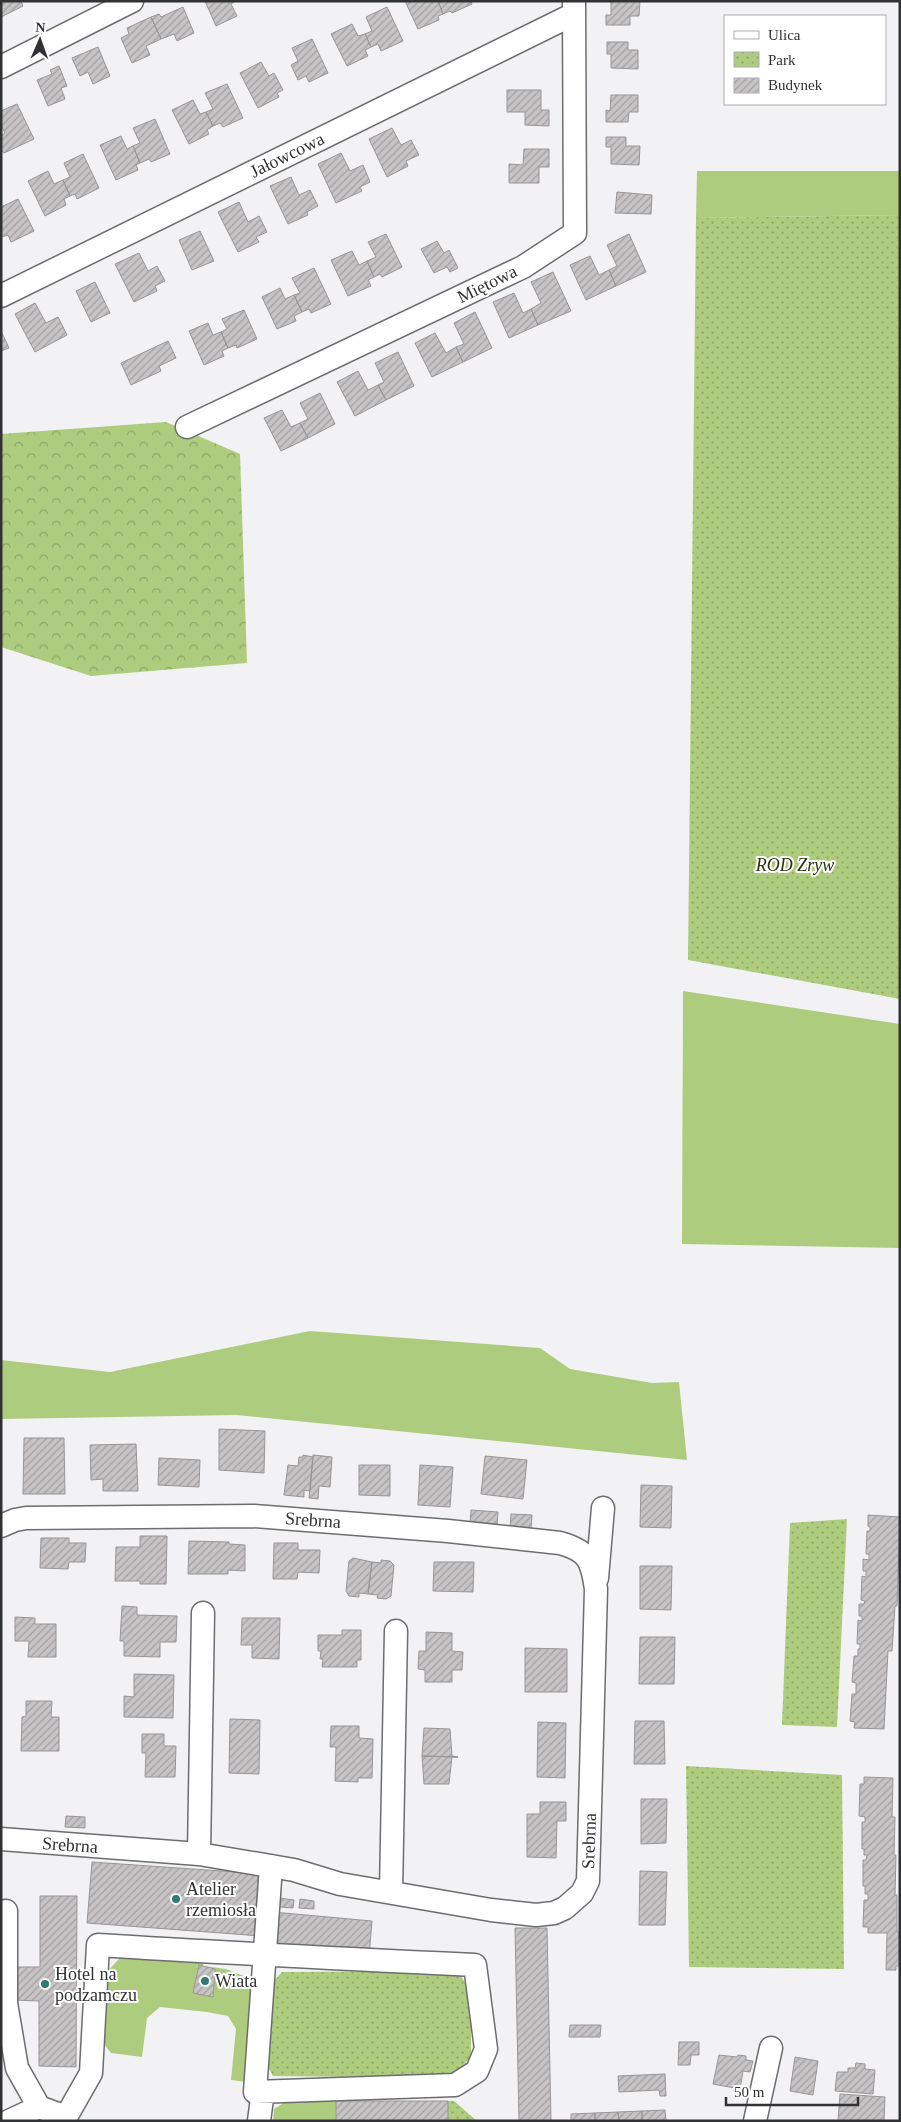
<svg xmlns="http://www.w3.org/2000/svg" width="901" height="2122" viewBox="0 0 901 2122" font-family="'Times New Roman',serif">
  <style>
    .grass { fill: #aecc7e }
    .forest { fill: url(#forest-crowns) }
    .park { fill: url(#park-dots) }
    .building { fill: url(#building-hatch); stroke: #989596 }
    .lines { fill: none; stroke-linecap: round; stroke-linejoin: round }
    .minor-casing { stroke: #6c6d6f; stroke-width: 25 }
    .minor { stroke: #fff; stroke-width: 22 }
    .poi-dot { fill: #307975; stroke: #fff; stroke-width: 2 }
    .labels { text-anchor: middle; stroke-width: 4; stroke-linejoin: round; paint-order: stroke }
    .street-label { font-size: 18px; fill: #313233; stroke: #fff }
    .park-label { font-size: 18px; font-style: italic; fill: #27340d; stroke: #fff }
    .poi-label { font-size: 18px; fill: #313233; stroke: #fff; text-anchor: start }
  </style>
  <defs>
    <pattern id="forest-crowns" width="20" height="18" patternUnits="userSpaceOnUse" patternTransform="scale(1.25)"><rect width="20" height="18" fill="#aecc7e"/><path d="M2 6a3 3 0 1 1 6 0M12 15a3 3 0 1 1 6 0" fill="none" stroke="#8ea668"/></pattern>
    <pattern id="park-dots" width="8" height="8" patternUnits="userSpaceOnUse" patternTransform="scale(1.25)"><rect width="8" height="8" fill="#aecc7e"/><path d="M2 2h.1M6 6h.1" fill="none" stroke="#8ea668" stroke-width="1.8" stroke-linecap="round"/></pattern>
    <pattern id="building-hatch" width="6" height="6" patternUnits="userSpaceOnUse" patternTransform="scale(1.25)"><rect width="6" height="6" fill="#c7c4c5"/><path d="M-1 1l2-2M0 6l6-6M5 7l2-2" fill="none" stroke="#a2a0a1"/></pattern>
  </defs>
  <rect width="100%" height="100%" fill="#f2f2f5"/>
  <!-- grass -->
  <path class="grass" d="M697 171H900V215L696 218Z
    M683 991 900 1024V1248L682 1244Z
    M310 1331 540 1348 570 1369 652 1383 679 1382 687 1460 237 1415 1 1419V1360L110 1372Z
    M134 1952 204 1957 203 1966 226 1969 246 1977 254 1991 246 2082 231 2080 236 2029 228 2016 207 2012 160 2007 147 2018 142 2057 111 2053 103 2043 104 1975 119 1959Z
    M290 2099 336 2101V2121H273L274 2109Z"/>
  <!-- forest -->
  <path class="forest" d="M166 422 240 454 247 663 91 676 1 647V434Z"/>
  <!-- park -->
  <path class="park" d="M900 215V999L688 960 696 218Z
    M847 1519 837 1727 782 1725 790 1523Z
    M686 1766 842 1775 844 1969 689 1967Z
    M458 1971 471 1992V2057L452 2078 273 2076 266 2063 270 1985 282 1972Z
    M448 2101H454L477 2121H448Z"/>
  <!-- building -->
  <path class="building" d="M1 1H21L23 6 1 17Z
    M205 1H236L231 4 237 16 216 26Z
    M405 1H438L443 14 438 16 439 20 418 29Z
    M438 1H471L472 4 452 13 450 11 443 14Z
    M611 1H640L639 16H630V25H606V15H611Z
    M183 7 194 33 177 41 174 34 161 39 151 17 159 14 161 17Z
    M387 7 403 41 381 51 378 44 371 47 365 34 372 31 366 17Z
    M151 17 161 39 146 46 150 55 132 63 121 38 129 34 127 28Z
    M352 24 358 36 365 34 371 47 365 50 368 56 347 66 331 34Z
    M312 39 328 73 309 82 306 76 298 80 291 65 298 61 292 48Z
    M607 42H628V50H638V69L611 68V54H607Z
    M98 47 110 76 93 84 88 72 80 76 72 58Z
    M261 62 269 76 274 73 283 90 277 93 279 97 258 108 240 73Z
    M59 66 67 86 61 88 65 99 48 106 37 80 52 74 50 70Z
    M227 84 243 118 223 127 220 123 213 126 206 112 213 109 205 93Z
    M507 90H541V110H549V126L525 125V112H507Z
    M611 95H638V112H629L628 122H606V110L610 111Z
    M193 100 200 114 206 112 213 126 207 130 209 134 189 144 172 110Z
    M17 104 34 139 4 153 1 149V136L5 133 1 125V111Z
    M155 119 170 154 151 162 149 159 140 163 133 146 140 143 133 128Z
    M392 128 401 145 411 140 419 155 406 161 408 166 387 177 369 139Z
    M121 136 127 149 133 146 140 163 136 165 138 170 116 180 100 145Z
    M606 137H626V146H640L639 165 611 164V147H606Z
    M524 149H549V167H539V183H509V164L523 165Z
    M341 153 350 171 363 165 370 182 360 187 362 191 336 203 318 164Z
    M83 154 99 188 77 199 75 194 70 196 63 180 70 177 64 163Z
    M48 171 54 184 63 180 70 196 64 199 66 205 45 216 28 181Z
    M291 177 299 195 310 190 318 206 307 212 308 215 288 224 270 186Z
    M617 192 652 195 651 214 615 213Z
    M18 199 34 231 11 242 8 235 1 237V207Z
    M239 202 248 222 259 216 267 232 256 237 259 242 238 252 218 212Z
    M200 231 214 261 192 270 179 240Z
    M386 234 402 267 382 277 380 274 374 277 367 261 376 257 368 242Z
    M629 234 646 272 616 286 609 270 617 266 607 245Z
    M437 241 444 253 449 250 458 268 450 272 447 267 434 273 421 249Z
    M352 251 359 265 367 261 374 277 368 280 371 286 348 296 331 260Z
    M139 253 148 271 157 266 165 281 155 286 157 291 134 302 115 264Z
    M590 256 599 275 609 270 616 286 586 300 570 265Z
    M314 268 331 304 311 313 309 309 302 312 294 295 300 293 292 278Z
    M553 272 571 311 538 325 531 309 541 303 531 282Z
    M95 282 110 313 91 322 76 291Z
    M280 288 285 299 294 295 302 312 294 316 296 321 277 329 262 297Z
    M514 293 523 313 531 309 538 325 509 338 493 302Z
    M35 303 46 323 58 317 67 335 35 352 15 314Z
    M244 310 257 339 237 348 236 345 228 348 221 332 227 329 222 319Z
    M475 312 492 348 463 362 456 347 464 344 454 323Z
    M208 323 213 335 221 332 228 348 222 351 224 356 204 365 189 331Z
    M1 331 9 348 1 351Z
    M435 333 446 353 456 347 463 362 432 377 415 343Z
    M168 341 176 358 159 366 161 371 131 385 121 363Z
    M398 352 414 386 386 400 378 385 384 382 375 363Z
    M358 371 368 390 378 385 386 400 355 416 337 382Z
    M320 393 335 424 308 438 300 423 308 419 300 403Z
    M282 410 291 427 300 423 308 438 281 451 264 418Z
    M219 1429 265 1431 264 1473 219 1470Z
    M24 1438H64L65 1494H23Z
    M136 1444 138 1491H103V1479L91 1480 90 1445Z
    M303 1455 313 1457 310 1491 304 1490V1497L284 1495 288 1465 298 1466 299 1457H303Z
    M313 1455 332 1457 330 1487 319 1486 318 1499 309 1498Z
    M485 1456 527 1460 523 1499 481 1494Z
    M159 1458 200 1460 199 1487 158 1485Z
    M359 1465H390V1496L359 1495Z
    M420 1465 453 1467 450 1507 418 1505Z
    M641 1485 672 1486 671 1528 640 1527Z
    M471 1510 498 1512 497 1526 470 1524Z
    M511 1514 532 1515 531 1530 510 1528Z
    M868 1515 900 1517 897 1606H895L892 1651H888L884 1729 854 1728 855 1722 850 1721 852 1694H856V1683L852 1682 854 1656H858V1649H860V1644H857L858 1620 862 1621V1616H859V1604H864L865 1601 861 1600 862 1576 866 1577V1571H863V1559L869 1560V1554H866L867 1531H870V1527L868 1526Z
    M140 1536H167L166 1584H140V1581H115L116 1547H140Z
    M41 1538H69V1543H86L85 1562H69L68 1569 40 1568Z
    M189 1541 229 1542V1544L245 1545V1571L228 1570V1574H188Z
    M274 1543H298V1550H320L319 1573 298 1572 297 1579H273Z
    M353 1558 372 1562 368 1594 359 1593V1597L349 1596 346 1591 349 1561Z
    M381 1560 390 1561 394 1565 391 1596 386 1599 377 1598 378 1595 368 1594 372 1562 381 1563Z
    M434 1562H474L473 1592 433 1591Z
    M640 1566H672L671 1610 640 1609Z
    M122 1606 137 1607V1615L177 1616 176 1642H160V1657L124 1656V1641H120Z
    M15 1617 35 1618V1624H56V1657H28L29 1641H15Z
    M242 1618H280L279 1659 252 1658V1645H241Z
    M342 1630H361V1660H357V1667H322L323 1659H320L321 1651H318V1635H342Z
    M426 1632 452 1633V1651L463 1652 462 1670H452V1682H425V1670L418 1669 419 1651H426Z
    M640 1637H675L674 1684H639Z
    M525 1648 567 1649V1692H525Z
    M134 1674 174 1675 173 1718 124 1717V1696L134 1697Z
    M26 1701H52L51 1717H59V1751H21L22 1717 26 1716Z
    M230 1719 260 1720 259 1774 229 1773Z
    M635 1721H664L665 1764H634Z
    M538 1722 566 1723 565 1778 537 1777Z
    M331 1726H359V1738L373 1739 372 1778H358V1782L335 1781 336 1747H330Z
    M424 1728 450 1729 452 1756 458 1757 422 1756Z
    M142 1734H164V1746H176L175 1777H145L146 1753H142Z
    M422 1756 458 1757H452L449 1784H424Z
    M864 1777 893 1778 892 1817H895L894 1855H896L895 1895H897V1932H900V1966H896V1970H886L887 1933H868V1927H863L864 1900H868V1894H865V1886H863V1860H866L867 1855H864V1849H862V1822H865V1817L859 1816 860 1784H864Z
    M641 1799H667L666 1843 641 1844Z
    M540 1802H566V1821H557L556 1858 527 1857V1814H540Z
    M66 1816 85 1817V1828L65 1827Z
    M92 1862 265 1874 261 1936 87 1923Z
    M640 1871 667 1872 665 1925H639Z
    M40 1896H77L76 2067 39 2066V2001L14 2000V1967H40Z
    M279 1898 294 1900 293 1908 279 1907Z
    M300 1899 314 1901V1909L299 1908Z
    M273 1912 372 1921 369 1957 270 1949Z
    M515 1928H547L551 2121H519Z
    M199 1965 215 1969 213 1997 193 1993Z
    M570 2025H601L600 2037H569Z
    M679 2042H699V2055H691L690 2065H678Z
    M719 2055 737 2057 738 2055 746 2056V2060L753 2061 750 2072 743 2071 740 2089 713 2084Z
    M795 2057 818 2061 813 2095 790 2091Z
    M856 2063 865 2064V2069L875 2070 873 2094 835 2091 837 2072H848V2068H855Z
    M665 2074 666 2096H660L659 2090 619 2092 618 2076Z
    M840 2094 885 2097 884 2121H838Z
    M336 2101H448V2121H336Z
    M665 2110 666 2121H642V2111Z
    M642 2111V2121H619L618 2112Z
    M618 2112 619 2121H595V2113Z
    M595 2113V2121H571V2114Z"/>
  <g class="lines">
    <!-- minor casing -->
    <g class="minor-casing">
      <path id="minor" d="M1 67 132 1
        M1 296 574 14
        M187 427 523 267 575 233 574 1
        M1 1526 15 1520 26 1518 254 1516 448 1531 560 1543C589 1551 592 1561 596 1589L588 1881 582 1893 565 1908 554 1913 536 1915 491 1910 340 1884 294 1870 199 1854 1 1839
        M597 1578 603 1508
        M199 1854 203 1613
        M391 1892 396 1631
        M6 1911V2003L17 2068 39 2107 66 2117
        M9 2121 39 2107
        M66 2121V2117L91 2073 98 1945C224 1953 349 1959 475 1965L486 2049 477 2071 455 2085 255 2092 271 1866
        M259 2121 263 2091
        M755 2121 771 2048"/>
    </g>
    <!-- minor -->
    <use href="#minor" class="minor"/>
  </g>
  <!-- markers -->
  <g class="poi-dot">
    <circle cx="176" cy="1899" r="5"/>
    <circle cx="205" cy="1981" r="5"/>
    <circle cx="45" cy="1984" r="5"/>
  </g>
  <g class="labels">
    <!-- street labels -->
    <g class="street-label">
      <text transform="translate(287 155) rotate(-26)" y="6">Jałowcowa</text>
      <text transform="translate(487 284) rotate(-26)" y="6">Miętowa</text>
      <text transform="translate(313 1520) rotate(4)" y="6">Srebrna</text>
      <text transform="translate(589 1841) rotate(-88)" y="6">Srebrna</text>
      <text transform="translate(70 1845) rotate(4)" y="6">Srebrna</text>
    </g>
    <!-- park labels -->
    <g class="park-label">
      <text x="795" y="871">ROD Zryw</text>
    </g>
    <!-- poi labels -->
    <g class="poi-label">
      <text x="186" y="1895">Atelier<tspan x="186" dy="21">rzemiosła</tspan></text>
      <text x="55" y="1980">Hotel na<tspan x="55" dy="21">podzamczu</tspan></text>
      <text x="215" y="1987">Wiata</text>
    </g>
  </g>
  <!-- border -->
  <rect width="901" height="2122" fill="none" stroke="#313233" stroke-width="5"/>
  <!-- legend -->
  <rect x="724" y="15" width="162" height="90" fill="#ffffff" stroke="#adadad"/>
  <rect x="734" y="31" width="25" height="8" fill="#ffffff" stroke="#adadad"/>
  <text x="768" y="40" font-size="15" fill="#313233">Ulica</text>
  <rect x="734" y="52" width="25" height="15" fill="url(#park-dots)" stroke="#adadad"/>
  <text x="768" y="65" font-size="15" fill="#313233">Park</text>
  <rect x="734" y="78" width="25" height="15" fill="url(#building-hatch)" stroke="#adadad"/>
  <text x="768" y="90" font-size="15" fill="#313233">Budynek</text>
  <!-- north arrow -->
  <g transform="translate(40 40) rotate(2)" stroke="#ffffff" stroke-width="4" paint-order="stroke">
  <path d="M0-4L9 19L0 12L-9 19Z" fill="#313233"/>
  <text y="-8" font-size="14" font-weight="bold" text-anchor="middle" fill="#313233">N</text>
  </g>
  <!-- scale -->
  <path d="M726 2097v8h132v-8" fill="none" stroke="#313233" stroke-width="2.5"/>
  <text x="734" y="2097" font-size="15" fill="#313233" stroke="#ffffff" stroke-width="4" paint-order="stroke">50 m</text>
</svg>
